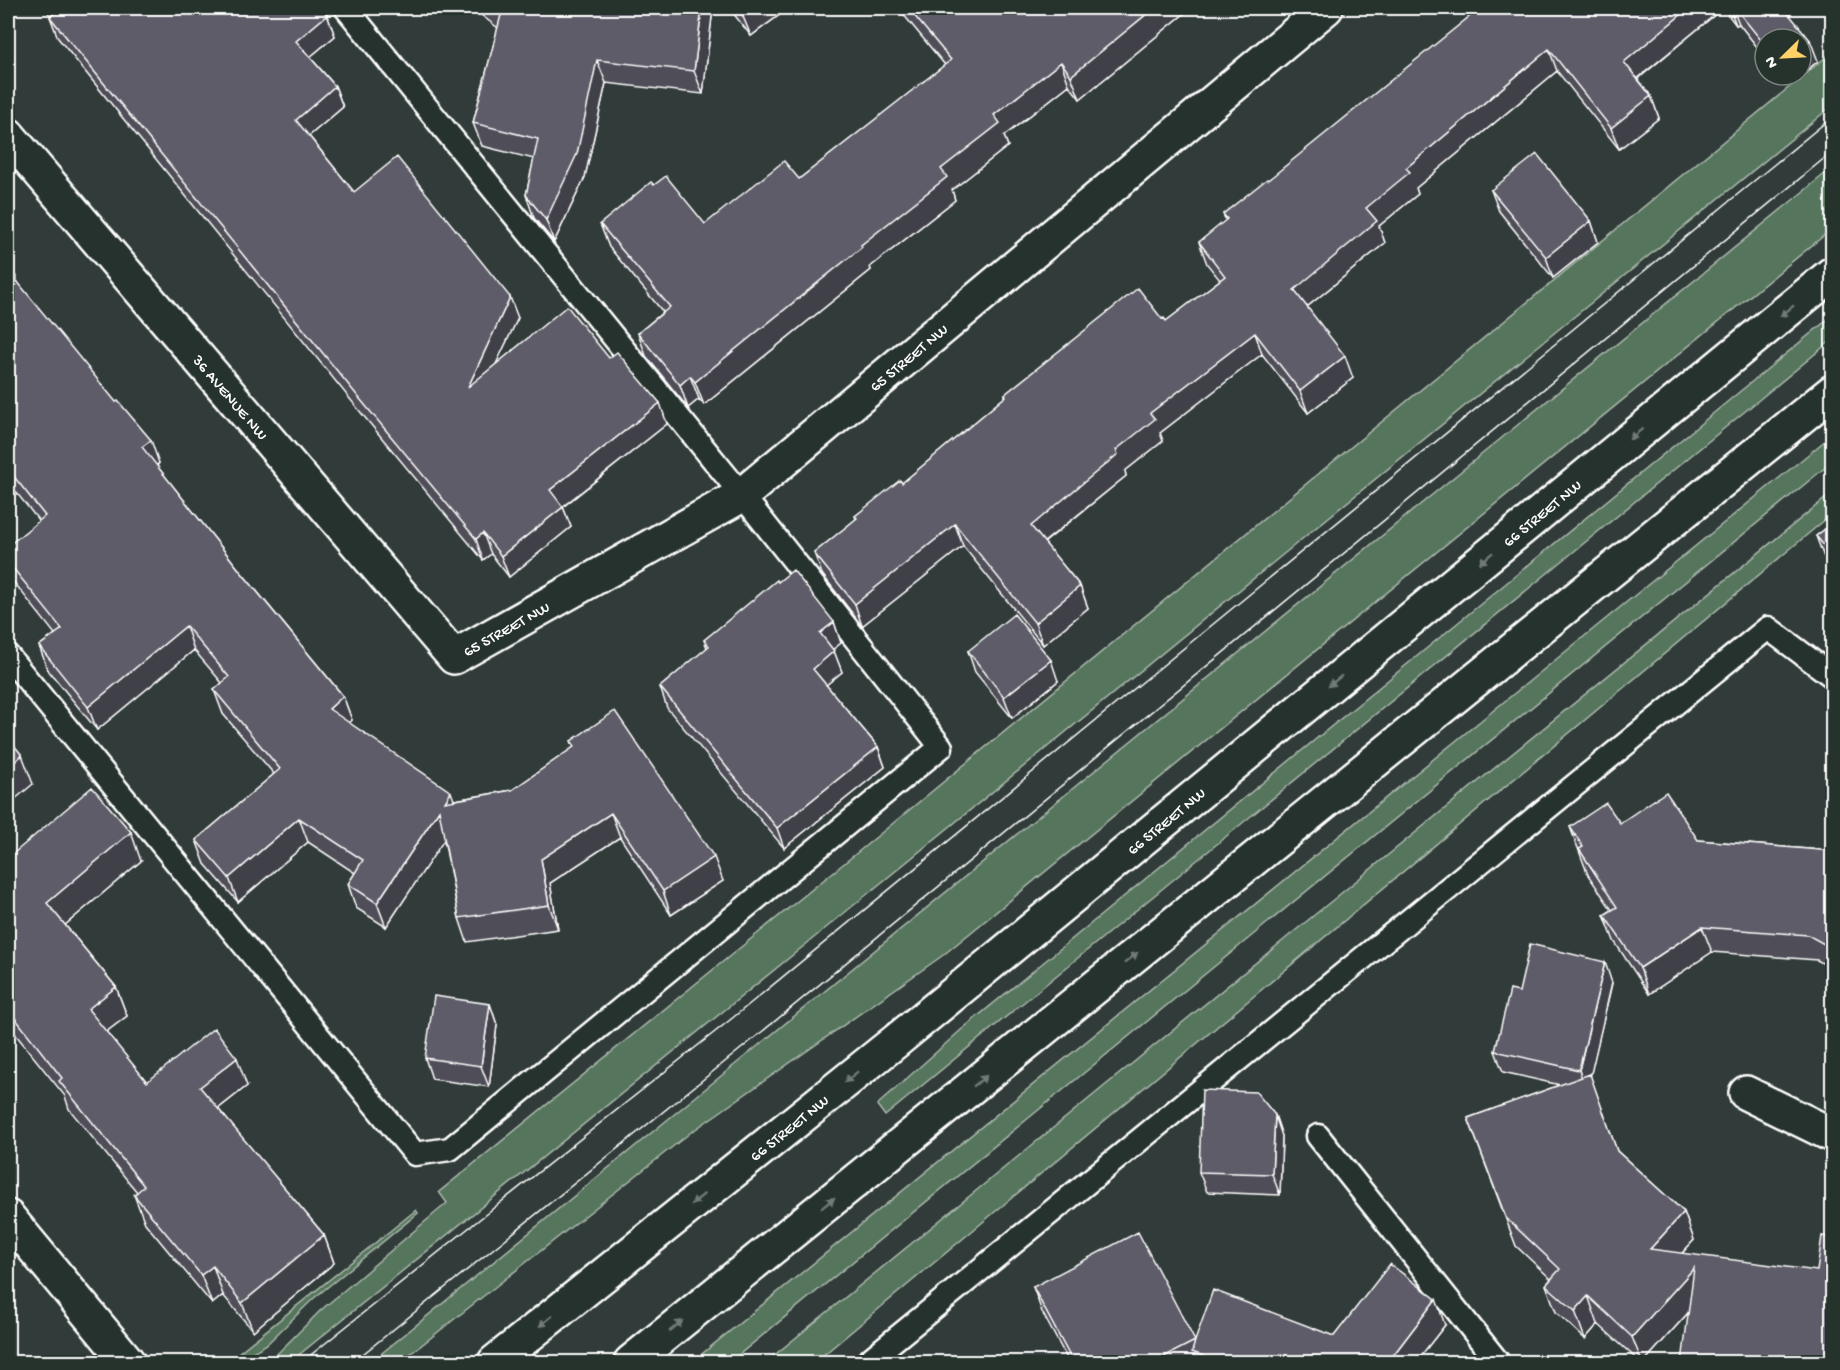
<svg xmlns="http://www.w3.org/2000/svg" width="1840" height="1370" viewBox="0 0 1840 1370" font-family="'Gochi Hand',sans-serif">
  <style>
    .green { fill: #57755d; stroke: #abbaae; stroke-width: 1.5 }
    .lines { fill: none; stroke-linecap: round; stroke-linejoin: round }
    .service-casing { stroke: #fff; stroke-width: 27 }
    .minor-casing { stroke: #fff; stroke-width: 38 }
    .tertiary-casing { stroke: #fff; stroke-width: 38 }
    .secondary-casing { stroke: #fff; stroke-width: 38 }
    .service { stroke: #26332d; stroke-width: 22 }
    .minor { stroke: #26332d; stroke-width: 33 }
    .tertiary { stroke: #26332d; stroke-width: 33 }
    .secondary { stroke: #26332d; stroke-width: 33 }
    .tram { stroke: #fff; stroke-width: 1.5 }
    .wall { fill: #504e59; stroke: #fff; stroke-width: 1.5 }
    .shaded-wall { fill: #414048; stroke: #fff; stroke-width: 1.5 }
    .building { fill: #5d5b67; stroke: #fff; stroke-width: 1.5 }
    .oneway { fill: #727a76 }
    .labels { text-anchor: middle; stroke-width: 6; stroke-linejoin: round; paint-order: stroke }
    .street-label { font-size: 16px; fill: #fff; stroke: #26332d }
  </style>
  <rect width="100%" height="100%" fill="#313b39"/>
  <filter id="ink" filterUnits="userSpaceOnUse"><feTurbulence type="fractalNoise" baseFrequency=".0167" numOctaves="2"/><feDisplacementMap in="SourceGraphic" scale="12" xChannelSelector="R" yChannelSelector="G"/><feConvolveMatrix kernelMatrix="1 2 1 2 8 2 1 2 1" color-interpolation-filters="sRGB"/></filter>
  <g filter="url(#ink)">
    <!-- green -->
    <path class="green" d="M1832 52V106L810 941 290 1362H264L276 1355 321 1310 447 1203 439 1192 858 852Z
      M1832 168V229L942 956 690 1133 400 1362H371Z
      M1832 316V340L885 1116 877 1105 961 1030Z
      M1832 435V462L730 1362H692Z
      M1832 493V514L815 1362H766Z
      M416 1210 418 1213 313 1299 267 1344 235 1362H227Z"/>
    <g class="lines">
      <!-- service casing -->
      <g class="service-casing">
        <path id="service" d="M8 656 415 1154 450 1149 941 747 742 495 346 8
          M1318 1136 1498 1362
          M867 1362 1768 628 1832 676"/>
      </g>
      <!-- minor casing -->
      <g class="minor-casing">
        <g id="minor">
          <path id="s1" d="M8 135 454 657 742 495 1326 8"/>
          <path d="M1746 1093 1832 1135"/>
        </g>
      </g>
      <!-- tertiary casing -->
      <g class="tertiary-casing">
        <path id="tertiary" d="M8 1217 128 1362"/>
      </g>
      <!-- secondary casing -->
      <g class="secondary-casing">
        <g id="secondary">
          <path id="s2" d="M495 1362 896 1041 1832 274"/>
          <path d="M631 1362 1832 392"/>
        </g>
      </g>
      <!-- service -->
      <use href="#service" class="service"/>
      <!-- minor -->
      <use href="#minor" class="minor"/>
      <!-- tertiary -->
      <use href="#tertiary" class="tertiary"/>
      <!-- secondary -->
      <use href="#secondary" class="secondary"/>
      <!-- tram -->
      <path class="tram" d="M302 1362 496 1206 730 1020 1832 117
        M353 1362 752 1040 1832 152"/>
    </g>
    <!-- wall -->
    <path class="wall" d="M44 8H321L327 15 335 36 310 57 335 86 343 107 309 136 354 192 518 318 496 363 609 358 667 424 563 507 571 527 509 577 491 554 483 560 367 420 58 38 50 17 51 16Z
      M472 8H713L703 94 606 83 585 177 554 242 534 218 526 195 534 159 482 146 473 123 498 28Z
      M729 8H789L751 36Z
      M898 8H1191L1080 99 1069 85 1004 136 1008 146 952 190 955 200 870 267 871 270 704 405 699 399 688 408 646 356 638 333 663 312 609 247 600 224 654 185 705 224 799 179 945 65Z
      M1563 8H1784L1818 61 1801 75V39H1765V57L1739 24 1736 25 1723 8 1638 79 1651 96 1659 118 1619 149 1557 71 1416 188 1418 194 1379 226 1385 243 1307 307 1353 378 1308 413 1262 354 1160 433 1163 441 1125 471 1126 476 1044 543 1080 586 1088 608 1043 645 963 546 862 626 822 574 814 553 856 519 855 516 902 483 1005 397V394L1162 319 1166 321 1220 280 1207 264 1199 242 1226 221 1223 214 1268 180Z
      M1779 75H1801L1788 85Z
      M1491 190 1591 221 1598 242 1553 278 1499 211Z
      M8 266 19 284 159 463 157 466 241 572 343 696 352 720 349 723 454 800 512 790 574 748 571 741 723 881 671 915 620 837 550 883 558 929 467 942 459 918 444 839 386 927 356 908 348 884 355 873 308 842 238 902 205 864 196 840 274 774 223 714 214 690 222 683 194 650 97 730 48 670 39 646 55 634 9 576 8 573V546L39 521 8 482Z
      M1833 523V568L1824 557 1816 536Z
      M778 582 834 622 841 643 833 649 842 672 826 685 878 747 885 767 784 848 667 708 660 687 707 648 704 640Z
      M968 651 1058 681 1012 718 975 672Z
      M1620 823 1698 840 1833 851V969L1817 960 1712 952 1649 994 1614 941 1604 915 1612 910 1588 875 1570 827Z
      M8 858 141 861 65 925 116 987 127 1016 106 1032 147 1082 247 1086 218 1109 324 1235 334 1263 253 1331 223 1295 212 1304 145 1223 134 1195 137 1192 69 1109 65 1096 8 1025Z
      M1612 983 1590 1076 1617 1151 1684 1212 1694 1240 1682 1253 1833 1362 1688 1313 1644 1362H1640L1598 1324 1585 1339 1556 1312 1546 1285 1551 1279 1516 1246 1468 1118 1560 1085 1503 1072 1495 1051 1519 992Z
      M490 1004 497 1025 489 1087 432 1079 425 1058Z
      M1275 1115 1282 1136 1280 1195 1207 1192 1199 1172Z
      M1033 1287 1195 1341 1334 1336 1445 1325 1416 1362H1069L1042 1312Z"/>
    <!-- shaded-wall -->
    <path class="shaded-wall" d="M702 8H713L703 94 694 71Z
      M750 8H789L751 36 742 14Z
      M1154 8H1191L1080 99 1071 76Z
      M1689 8H1723L1632 83 1624 62Z
      M1730 8H1733L1739 24 1736 25Z
      M327 15 335 36 304 62 296 41Z
      M1810 40 1818 61 1801 75V47Z
      M1549 49 1557 71 1416 188 1418 194 1379 226 1385 243 1302 311 1294 290 1366 208 1406 168Z
      M597 60 606 83 585 177 554 242 546 220Z
      M1061 62 1069 85 1004 136 1008 146 952 190 955 200 870 267 871 270 704 405 695 382 861 245 941 169 994 115Z
      M1784 75H1801L1788 85Z
      M335 86 343 107 303 141 296 120Z
      M1651 96 1659 118 1619 149 1611 128Z
      M1591 221 1598 242 1553 278 1546 257Z
      M510 297 518 318 475 408 468 387Z
      M1255 333 1262 354 1160 433 1163 441 1125 471 1126 476 1038 547 1031 526 1116 450 1150 413Z
      M1345 356 1353 378 1308 413 1300 391Z
      M690 376 699 399 688 408 680 385Z
      M660 403 667 424 557 511 550 490Z
      M151 440 159 463 150 471 142 447Z
      M563 507 571 527 509 577 501 556Z
      M955 524 963 546 862 626 855 604Z
      M483 533 491 554 483 560 476 539Z
      M1080 586 1088 608 1043 645 1035 623Z
      M834 622 841 643 827 654 820 633Z
      M186 626 194 650 97 730 88 707Z
      M834 651 842 672 820 690 813 669Z
      M1051 660 1058 681 1012 718 1004 697Z
      M343 696 352 720 337 733 329 709Z
      M878 747 885 767 784 848 777 828Z
      M22 755 33 784 8 805V768Z
      M451 792 460 816 445 802Z
      M439 810 448 834 386 927 377 903Z
      M611 813 620 837 550 883 558 929 549 905 541 859Z
      M299 818 308 842 238 902 229 878Z
      M131 832 141 861 58 931 47 903Z
      M714 857 723 881 671 915 663 891Z
      M1702 927 1712 952 1649 994 1640 968Z
      M1605 962 1612 983 1587 1091 1579 1070Z
      M116 987 127 1016 98 1038 88 1009Z
      M490 1004 497 1025 489 1087 481 1066Z
      M237 1058 247 1086 210 1115 200 1087Z
      M1275 1115 1282 1136 1280 1195 1272 1174Z
      M1684 1212 1694 1240 1660 1277 1650 1249Z
      M324 1235 334 1263 253 1331 242 1303Z
      M213 1266 223 1295 212 1304 201 1275Z
      M1694 1268 1704 1295 1644 1362H1642L1632 1337Z
      M1588 1296 1598 1324 1585 1339 1575 1311Z
      M1436 1299 1445 1325 1416 1362H1388Z"/>
    <!-- building -->
    <path class="building" d="M53 8H321L327 15 296 41 335 86 296 120 354 192 397 157 510 297 468 387 567 306 609 358 617 352 660 403 550 490 563 507 501 556 483 533 476 539 360 399 50 17 56 12Z
      M492 8H638V12L644 8H702L694 71 597 60 577 154 546 220 526 195 538 139 473 123 501 15Z
      M738 8H750L742 14Z
      M908 8H1154L1071 76 1061 62 994 115 1000 123 941 169 947 177 861 245 862 247 695 382 690 376 680 385 638 333 670 307 600 224 651 182 654 185 666 176 705 224 784 161 799 179 951 60Z
      M1480 8H1689L1624 62 1651 96 1611 128 1549 49 1406 168 1410 172 1366 208 1377 221 1294 290 1345 356 1300 391 1255 333 1150 413 1155 419 1116 450 1118 454 1031 526 1080 586 1035 623 955 524 855 604 814 553 857 518 855 516 900 480 902 483 1006 396 1005 394 1138 288 1162 319 1164 318 1166 321 1225 276 1199 242 1227 219 1223 214 1267 179 1268 180Z
      M1735 8H1784L1810 40 1801 47V39H1765V45Z
      M1537 154 1591 221 1546 257 1491 190Z
      M8 266 17 278 16 280 116 402 118 401 151 440 142 447 241 572 343 696 329 709 451 792 445 802 512 790 575 746 571 741 615 711 714 857 663 891 611 813 541 859 549 905 459 918 439 810 377 903 348 884 363 860 299 818 229 878 196 840 280 769 214 690 229 677 186 626 88 707 39 646 62 629 8 562V546L45 516 8 469Z
      M1833 523V556L1816 536Z
      M793 570 834 622 820 633 834 651 813 669 878 747 777 828 660 687 709 646 704 640 777 580 778 582Z
      M1014 614 1051 660 1004 697 968 651Z
      M8 738 22 755 8 768Z
      M92 787 131 832 47 903 116 987 88 1009 147 1082 214 1028 237 1058 200 1087 324 1235 242 1303 213 1266 201 1275 134 1195 144 1186 59 1081 62 1078 8 1009V858Z
      M1666 792 1698 840 1833 851V949L1808 935 1702 927 1640 968 1604 915 1617 907 1579 849 1583 847 1570 827 1606 803 1620 823Z
      M1530 944 1605 962 1579 1070 1495 1051 1510 990 1519 992Z
      M434 996 490 1004 481 1066 425 1058Z
      M1590 1074 1617 1151 1684 1212 1650 1249 1817 1271 1822 1236 1833 1238V1362H1682L1694 1268 1632 1337 1588 1296 1575 1311 1546 1285 1560 1269 1506 1218 1468 1118Z
      M1202 1090 1256 1092 1275 1115 1272 1174 1199 1172Z
      M1138 1232 1195 1341 1213 1290 1334 1336 1390 1264 1436 1299 1388 1362H1220L1192 1352 1195 1341 1154 1362H1073L1033 1287Z"/>
    <!-- one-way arrows -->
    <defs><path id="oneway-solid" d="M-6-.8H1V-3.2L6.5 0L1 3.2V.8H-6Z" transform="scale(1.5)"/></defs>
    <g class="oneway">
      <use href="#oneway-solid" transform="translate(1787 311) rotate(141)"/>
      <use href="#oneway-solid" transform="translate(1636 434) rotate(141)"/>
      <use href="#oneway-solid" transform="translate(1486 558) rotate(141)"/>
      <use href="#oneway-solid" transform="translate(1335 681) rotate(141)"/>
      <use href="#oneway-solid" transform="translate(1131 958) rotate(-39)"/>
      <use href="#oneway-solid" transform="translate(851 1077) rotate(141)"/>
      <use href="#oneway-solid" transform="translate(980 1081) rotate(-39)"/>
      <use href="#oneway-solid" transform="translate(698 1199) rotate(141)"/>
      <use href="#oneway-solid" transform="translate(828 1203) rotate(-39)"/>
      <use href="#oneway-solid" transform="translate(546 1321) rotate(141)"/>
      <use href="#oneway-solid" transform="translate(676 1326) rotate(-39)"/>
    </g>
  </g>
  <g class="labels">
    <!-- street labels -->
    <g class="street-label">
      <text dy="6" stroke="none"><textPath href="#s1" startOffset="1233">65 STREET NW</textPath></text>
      <text dy="6" stroke="none"><textPath href="#s1" startOffset="344">36 AVENUE NW</textPath></text>
      <text dy="6" stroke="none"><textPath href="#s2" startOffset="1348">66 STREET NW</textPath></text>
      <text dy="6" stroke="none"><textPath href="#s1" startOffset="746">65 STREET NW</textPath></text>
      <text dy="6" stroke="none"><textPath href="#s2" startOffset="862">66 STREET NW</textPath></text>
      <text dy="6" stroke="none"><textPath href="#s2" startOffset="376">66 STREET NW</textPath></text>
    </g>
  </g>
  <!-- margin -->
  <rect width="1840" height="1370" fill="none" stroke="#26332d" stroke-width="30"/>
  <rect x="15" y="15" width="1810" height="1340" fill="none" stroke="#fff" stroke-width="2" filter="url(#ink)"/>
  <!-- north arrow -->
  <g transform="translate(1783 57) rotate(246)"><circle r="28" fill="#26332d" stroke="#7d8581" stroke-width="1.5"/>
  <path d="M0-4.5L10 22L0 15L-10 22Z" fill="#ffd166"/>
  <text y="-9" font-size="16" font-weight="bold" text-anchor="middle" fill="#ffffff">N</text>
  </g>
</svg>
